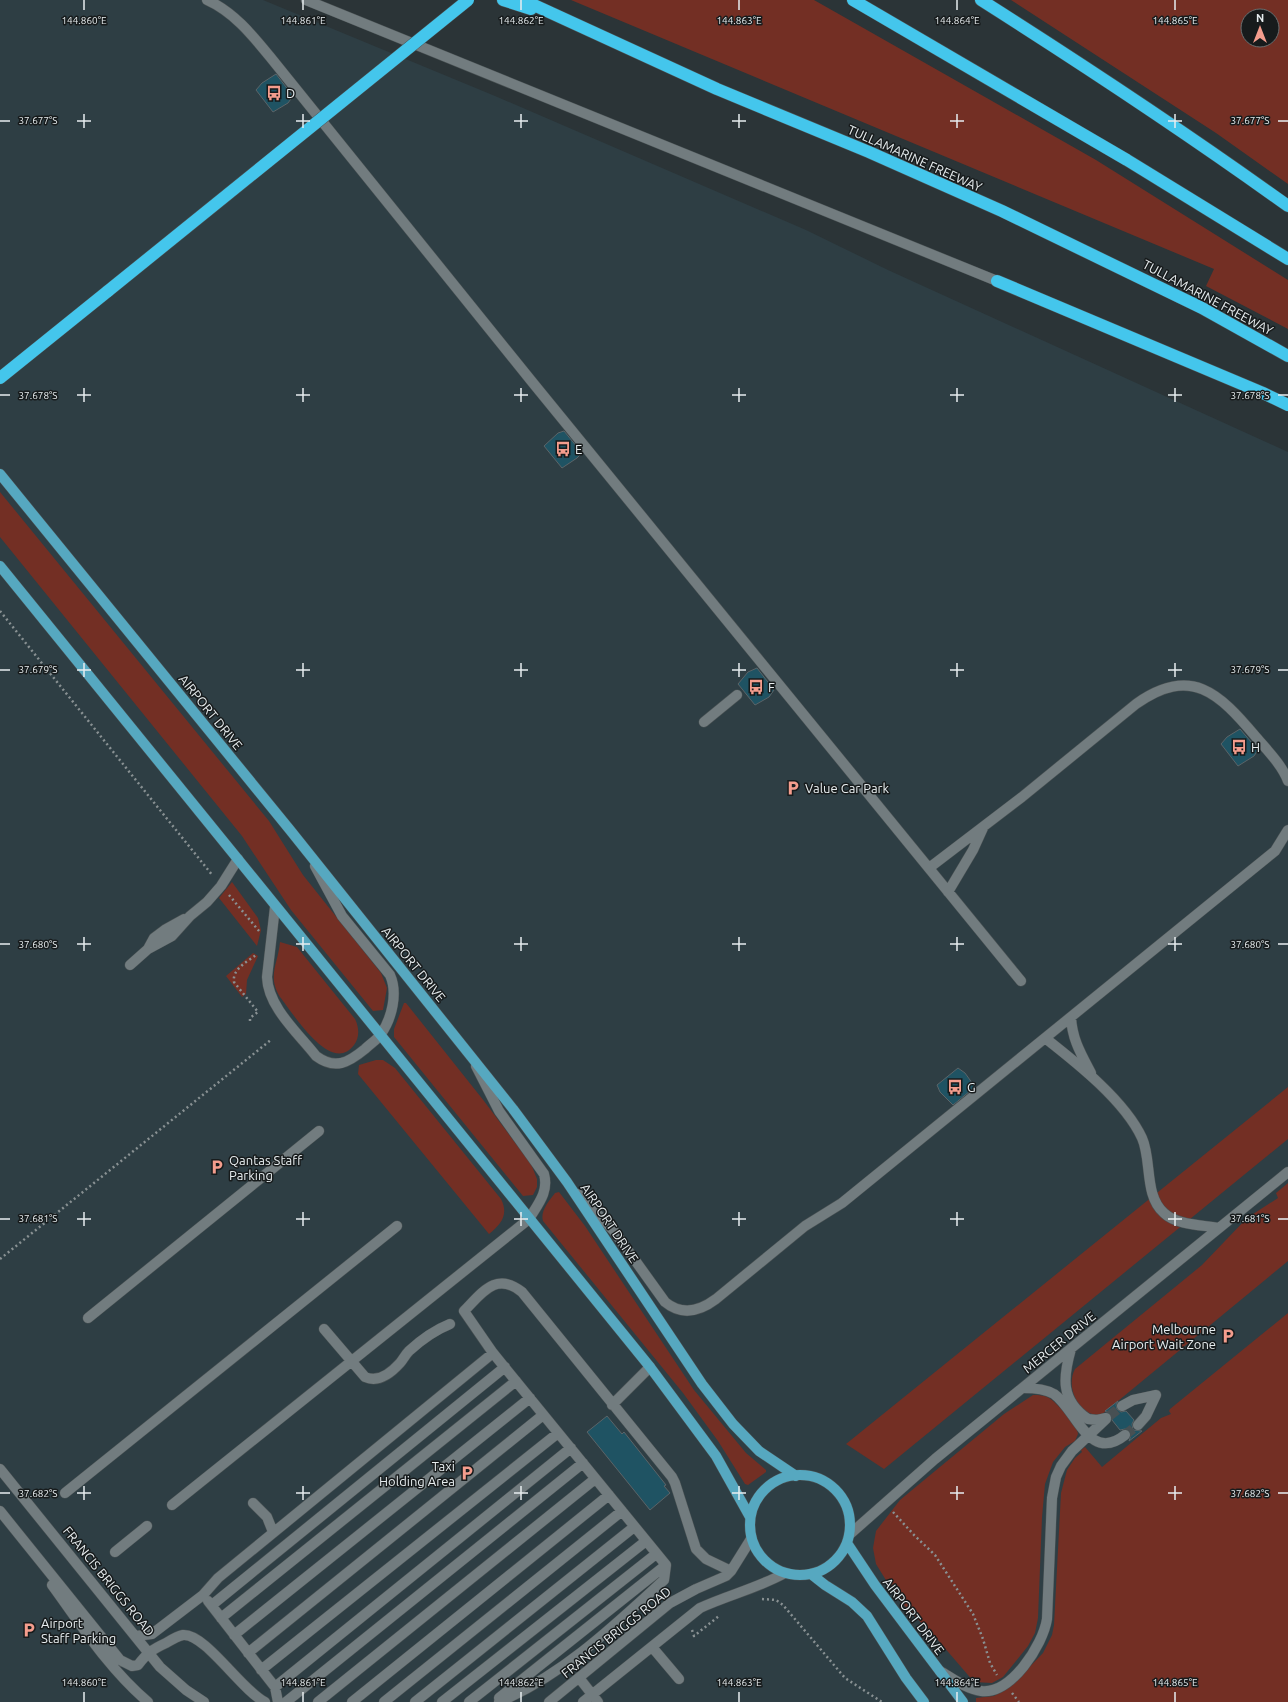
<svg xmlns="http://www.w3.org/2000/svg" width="1288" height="1702" viewBox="0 0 1288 1702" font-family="Ubuntu,sans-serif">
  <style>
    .built { fill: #2e3e44 }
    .green { fill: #732f24; fill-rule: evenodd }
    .building { fill: #1f5363; stroke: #5b6468 }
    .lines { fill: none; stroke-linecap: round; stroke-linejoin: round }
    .minor-tunnel { stroke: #475053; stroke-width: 10; stroke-dasharray: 10 5; stroke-linecap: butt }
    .minor-casing { stroke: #4a5254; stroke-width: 11 }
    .major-casing { stroke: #4a5254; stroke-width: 11 }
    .highway-casing { stroke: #4a5254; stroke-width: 13 }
    .path { stroke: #899193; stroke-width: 2.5; stroke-dasharray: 2 3; stroke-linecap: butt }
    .minor { stroke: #727c7f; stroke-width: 10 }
    .major { stroke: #56a8c0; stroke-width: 10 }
    .highway { stroke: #44c6ec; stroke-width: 12 }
    .highway-bridge-casing { stroke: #4a5254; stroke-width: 13; stroke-linecap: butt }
    .highway-bridge { stroke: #44c6ec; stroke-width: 12 }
    .ticks { fill: none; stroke: #e7edef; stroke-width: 1.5 }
    .labels { text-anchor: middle; stroke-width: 3; stroke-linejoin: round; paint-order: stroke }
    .poi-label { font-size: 13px; fill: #e7edef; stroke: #171b1c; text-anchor: start }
    .street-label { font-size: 13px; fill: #e7edef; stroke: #171b1c }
    .ticks-label { font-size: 10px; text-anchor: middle; fill: #e7edef; stroke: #171b1c; stroke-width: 3; stroke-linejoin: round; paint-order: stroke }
  </style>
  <rect width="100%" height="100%" fill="#2b3437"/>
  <!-- built -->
  <path class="built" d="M0 0H263L495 96 806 230 888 270 1288 452V1702H0Z"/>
  <!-- green -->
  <path class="green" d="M571 0H814L1096 160 1288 280V329L1206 286 1214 269Z
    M1011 0H1288V184L1216 133ZM1248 16H1272V40H1248Z
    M0 492 269 821 303 875 381 973 387 988 383 1010 373 1011 291 910 242 836 0 537Z
    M232 882 258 918 261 930 257 946 219 898Z
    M280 942 297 947 355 1019C359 1027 360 1037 354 1045 331 1076 293 1013 280 997 267 976 278 964 280 942Z
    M253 953 258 956 247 980 246 994 242 997 226 976Z
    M404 1003H406L484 1101 531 1164 537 1179V1187L533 1195 523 1196 394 1037V1029Z
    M376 1060H383L395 1068 501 1199C509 1215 501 1224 489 1234L358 1074 359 1065Z
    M1288 1087V1139L884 1469 846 1444Z
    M1288 1183V1261L1101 1415C1079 1417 1065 1387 1075 1369L1202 1265 1247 1218 1278 1198 1276 1193Z
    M559 1192 585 1226 694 1390 746 1453 766 1470V1472L748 1485 745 1484 718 1441 683 1393 543 1221C540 1211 549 1201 555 1193Z
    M1288 1313V1702H976V1698L994 1696 1015 1682 1043 1653 1052 1635 1054 1625 1061 1493 1067 1470 1075 1458 1082 1452 1081 1450 1085 1447 1102 1467 1161 1418 1171 1414 1169 1411 1170 1409Z
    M1033 1395C1039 1395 1044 1395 1049 1398 1056 1402 1078 1426 1078 1434L1075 1441 1065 1447 1053 1462 1045 1484 1042 1517 1038 1618 1035 1633 1028 1646 1003 1677 992 1683 974 1682 937 1639 897 1598 876 1564 873 1548 876 1531 900 1500 1004 1414Z"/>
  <!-- building -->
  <path class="building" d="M276 74 293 96 288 103 273 112 256 90 262 83Z
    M564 431 582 453 577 458 562 468 544 446 558 433Z
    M757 668 774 690 769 697 755 705 738 684 748 672Z
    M1240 729 1258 750 1254 756 1238 766 1221 744 1227 737Z
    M958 1068 965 1073 975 1087 953 1105 940 1092 937 1085Z
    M1118 1401 1116 1405 1117 1409 1121 1412 1126 1411 1134 1420 1132 1424 1133 1430 1142 1431 1129 1441 1131 1435 1130 1431 1125 1429 1120 1430 1112 1420 1111 1414 1105 1411Z
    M607 1416 622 1434 624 1432 666 1485 664 1486 670 1493 650 1510 587 1432Z"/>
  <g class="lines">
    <!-- minor-tunnel -->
    <path class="minor-tunnel" d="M1109 1416 1122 1406
      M1125 1435 1138 1425"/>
    <!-- minor casing -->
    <g class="minor-casing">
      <path id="minor" d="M207 0C234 12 253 36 271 58L533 383 1021 981
        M306 0 997 281
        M704 722 737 695
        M929 868 1022 797 1136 704C1191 665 1219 693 1256 737 1267 750 1282 765 1288 781
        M948 892 973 850 983 828
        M275 907 267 977C268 1007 298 1033 316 1056 335 1070 348 1063 365 1049 370 1044 377 1040 381 1034 392 1018 398 993 390 975L342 916 315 866
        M148 949 172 936 190 916 207 902 221 886 238 859
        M130 965 148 949 154 938 166 929 184 919
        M1071 1017C1072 1039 1081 1054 1091 1073
        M1045 1038C1077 1063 1125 1101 1142 1138 1152 1160 1144 1196 1164 1213 1176 1225 1203 1225 1219 1228
        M578 1194 614 1231 665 1302C682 1316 700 1311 716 1299L805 1226 842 1203 1243 877 1275 851 1288 830
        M88 1318 319 1131
        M324 1329 365 1377C378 1383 391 1373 400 1363 403 1360 405 1355 409 1351 421 1340 435 1330 450 1324
        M1071 1349C1063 1377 1060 1400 1088 1419L1097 1420 1106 1418
        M1024 1388C1034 1388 1045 1389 1054 1394 1076 1409 1089 1464 1125 1435
        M612 1405 650 1367
        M1122 1406 1133 1400 1156 1395 1146 1416 1138 1425
        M0 1469 160 1667 186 1690 204 1702
        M65 1493 397 1226
        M253 1503 267 1517 273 1532
        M172 1505 529 1219C538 1204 549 1192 544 1174L499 1111 476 1066
        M0 1511 120 1660 132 1666 138 1665C147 1653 153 1649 166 1643 171 1640 178 1636 183 1635 205 1633 242 1691 265 1702
        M849 1535 935 1459 1288 1172
        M115 1552 147 1526
        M52 1585C82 1626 109 1669 148 1702
        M208 1601 275 1687 278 1702
        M212 1605 505 1367
        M221 1618 516 1381
        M234 1635 530 1398
        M136 1636 152 1634 203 1595 218 1578 493 1353
        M652 1647 679 1679
        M248 1653 543 1415
        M261 1670 558 1433
        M940 1671C952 1678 966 1689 981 1691 1011 1695 1043 1645 1047 1619L1052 1498 1056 1477 1061 1466 1072 1451 1106 1419
        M580 1679 598 1702
        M275 1687 571 1448
        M499 1698 666 1565
        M286 1702 583 1463
        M318 1702 595 1479
        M352 1702 609 1495
        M384 1702 622 1511
        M415 1702 634 1527
        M442 1702 646 1541
        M469 1702 656 1554
        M499 1702C563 1675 614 1626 664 1580L666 1565 493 1353 464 1311C482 1293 496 1271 522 1292L672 1477 675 1483 696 1549 706 1559 731 1571
        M549 1702 670 1603 696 1589 726 1576 731 1571 751 1539
        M583 1702 700 1608C728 1595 758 1588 785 1573"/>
    </g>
    <!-- major casing -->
    <g class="major-casing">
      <path id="major" d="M0 474 290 830 513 1109 567 1182 702 1384 733 1424 759 1451 796 1476
        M0 566 650 1367 716 1456 750 1517
        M750 1525a50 50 0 1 1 100 0a50 50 0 1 1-100 0Z
        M847 1543 875 1585 963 1702
        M811 1574 825 1585 852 1602 867 1616 906 1678 924 1702"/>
    </g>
    <!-- highway casing -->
    <g class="highway-casing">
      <path id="highway" d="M503 0 531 9
        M523 0 717 89 869 152 1002 211 1202 308 1288 356
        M853 0 1127 160 1288 259
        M981 0C1085 66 1188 134 1288 206
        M997 281 1263 393 1288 405
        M0 378 108 291"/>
    </g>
    <!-- path -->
    <path class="path" d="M0 611 213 876
      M229 895 259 931
      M250 1021V1018L258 1012 234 982C232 969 247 962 256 955
      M0 1259 272 1039
      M893 1512 914 1535 935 1555 973 1614 983 1639 990 1663 997 1675
      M762 1599 776 1600 783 1605 845 1678 882 1702
      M692 1630 694 1636 719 1616
      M1012 1693 1019 1702"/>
    <!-- minor -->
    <use href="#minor" class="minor"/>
    <!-- major -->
    <use href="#major" class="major"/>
    <!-- highway -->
    <use href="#highway" class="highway"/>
    <!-- highway-bridge casing -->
    <g class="highway-bridge-casing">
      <path id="highway-bridge" d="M108 291 468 0"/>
    </g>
    <!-- highway-bridge -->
    <use href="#highway-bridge" class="highway-bridge"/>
  </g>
  <!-- ticks -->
  <path class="ticks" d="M84 0V10M303 0V10M521 0V10M739 0V10M957 0V10M1175 0V10M84 114V128M303 114V128M521 114V128M739 114V128M957 114V128M1175 114V128M0 121H10M77 121H91M296 121H310M514 121H528M732 121H746M950 121H964M1168 121H1182M1278 121H1288M84 388V402M303 388V402M521 388V402M739 388V402M957 388V402M1175 388V402M0 395H10M77 395H91M296 395H310M514 395H528M732 395H746M950 395H964M1168 395H1182M1278 395H1288M84 663V677M303 663V677M521 663V677M739 663V677M957 663V677M1175 663V677M0 670H10M77 670H91M296 670H310M514 670H528M732 670H746M950 670H964M1168 670H1182M1278 670H1288M84 937V951M303 937V951M521 937V951M739 937V951M957 937V951M1175 937V951M0 944H10M77 944H91M296 944H310M514 944H528M732 944H746M950 944H964M1168 944H1182M1278 944H1288M84 1212V1226M303 1212V1226M521 1212V1226M739 1212V1226M957 1212V1226M1175 1212V1226M0 1219H10M77 1219H91M296 1219H310M514 1219H528M732 1219H746M950 1219H964M1168 1219H1182M1278 1219H1288M84 1486V1500M303 1486V1500M521 1486V1500M739 1486V1500M957 1486V1500M1175 1486V1500M0 1493H10M77 1493H91M296 1493H310M514 1493H528M732 1493H746M950 1493H964M1168 1493H1182M1278 1493H1288M84 1692V1702M303 1692V1702M521 1692V1702M739 1692V1702M957 1692V1702M1175 1692V1702"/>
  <!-- icons -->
  <defs>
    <g id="bus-bare" transform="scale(1.2)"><path d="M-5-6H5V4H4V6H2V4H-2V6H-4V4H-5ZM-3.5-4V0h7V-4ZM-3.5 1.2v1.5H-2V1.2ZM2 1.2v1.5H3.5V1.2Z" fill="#f49d8d" stroke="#171b1c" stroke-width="2.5" paint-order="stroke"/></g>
    <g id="parking-bare" transform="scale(1.2)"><path d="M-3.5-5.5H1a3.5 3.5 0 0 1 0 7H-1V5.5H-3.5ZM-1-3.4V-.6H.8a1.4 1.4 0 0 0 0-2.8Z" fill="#f49d8d" stroke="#171b1c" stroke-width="2.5" paint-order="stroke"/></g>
  </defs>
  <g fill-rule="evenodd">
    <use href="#bus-bare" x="274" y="93"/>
    <use href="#bus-bare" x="563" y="449"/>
    <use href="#bus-bare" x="756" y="687"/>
    <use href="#bus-bare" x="1239" y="747"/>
    <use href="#parking-bare" x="793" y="788"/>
    <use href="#bus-bare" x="955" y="1087"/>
    <use href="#parking-bare" x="217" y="1167"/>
    <use href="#parking-bare" x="1228" y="1336"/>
    <use href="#parking-bare" x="467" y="1473"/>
    <use href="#parking-bare" x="29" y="1630"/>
  </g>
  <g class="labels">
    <!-- poi labels -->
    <g class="poi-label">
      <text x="286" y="98">D</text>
      <text x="575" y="454">E</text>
      <text x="768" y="692">F</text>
      <text x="1251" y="752">H</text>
      <text x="805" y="793">Value Car Park</text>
      <text x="967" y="1092">G</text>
      <text x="229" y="1165">Qantas Staff<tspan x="229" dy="15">Parking</tspan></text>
      <text x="1216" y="1334" text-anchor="end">Melbourne<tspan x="1216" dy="15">Airport Wait Zone</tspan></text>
      <text x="455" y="1471" text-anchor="end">Taxi<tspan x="455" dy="15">Holding Area</tspan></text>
      <text x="41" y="1628">Airport<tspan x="41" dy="15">Staff Parking</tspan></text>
    </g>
    <!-- street labels -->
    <g class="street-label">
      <text transform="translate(915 158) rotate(24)" y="5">TULLAMARINE FREEWAY</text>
      <text transform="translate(1208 297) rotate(28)" y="5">TULLAMARINE FREEWAY</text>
      <text transform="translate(211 712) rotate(51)" y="5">AIRPORT DRIVE</text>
      <text transform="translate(414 964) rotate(51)" y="5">AIRPORT DRIVE</text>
      <text transform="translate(610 1223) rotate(56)" y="5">AIRPORT DRIVE</text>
      <text transform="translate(1059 1342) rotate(-39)" y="5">MERCER DRIVE</text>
      <text transform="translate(109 1581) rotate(51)" y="5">FRANCIS BRIGGS ROAD</text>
      <text transform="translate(914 1616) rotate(53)" y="5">AIRPORT DRIVE</text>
      <text transform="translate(616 1632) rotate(-39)" y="5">FRANCIS BRIGGS ROAD</text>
    </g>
  </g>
  <g class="ticks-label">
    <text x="84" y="24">144.860°E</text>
    <text x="303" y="24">144.861°E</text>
    <text x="521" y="24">144.862°E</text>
    <text x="739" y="24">144.863°E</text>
    <text x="957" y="24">144.864°E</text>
    <text x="1175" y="24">144.865°E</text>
    <text x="38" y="124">37.677°S</text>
    <text x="1250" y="124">37.677°S</text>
    <text x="38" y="399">37.678°S</text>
    <text x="1250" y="399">37.678°S</text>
    <text x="38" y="673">37.679°S</text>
    <text x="1250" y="673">37.679°S</text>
    <text x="38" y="948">37.680°S</text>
    <text x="1250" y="948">37.680°S</text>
    <text x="38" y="1222">37.681°S</text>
    <text x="1250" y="1222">37.681°S</text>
    <text x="38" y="1497">37.682°S</text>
    <text x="1250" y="1497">37.682°S</text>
    <text x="84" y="1686">144.860°E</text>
    <text x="303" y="1686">144.861°E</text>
    <text x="521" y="1686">144.862°E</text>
    <text x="739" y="1686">144.863°E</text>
    <text x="957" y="1686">144.864°E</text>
    <text x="1175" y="1686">144.865°E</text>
  </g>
  <!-- north arrow -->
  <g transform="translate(1260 28)"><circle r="19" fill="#171b1c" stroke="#6a6f70"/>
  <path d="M0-3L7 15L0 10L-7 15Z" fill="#f49d8d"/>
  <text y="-6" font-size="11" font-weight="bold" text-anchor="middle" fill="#e7edef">N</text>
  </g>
</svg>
